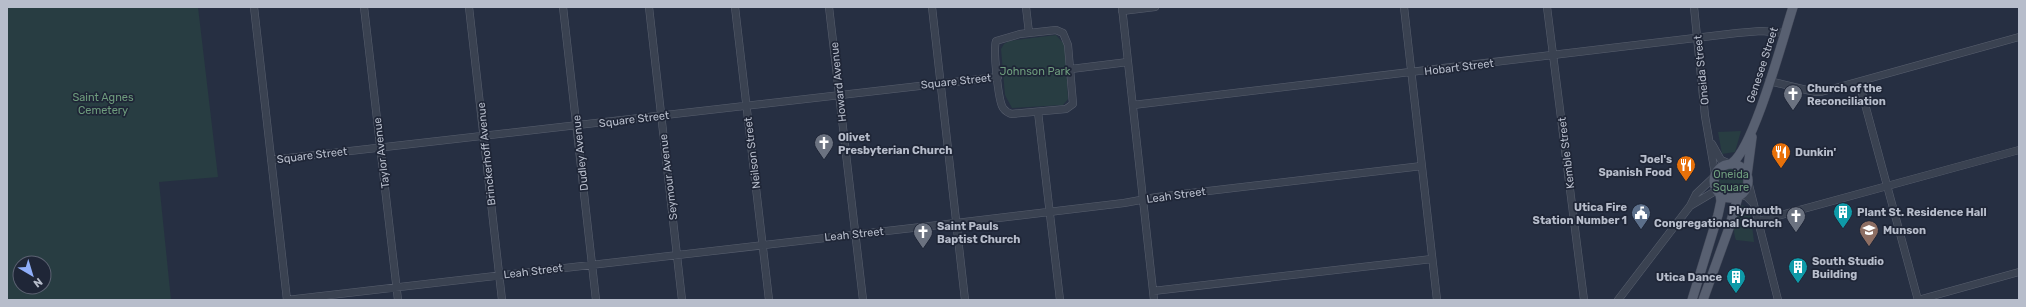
<svg xmlns="http://www.w3.org/2000/svg" width="2026" height="307" viewBox="0 0 2026 307" font-family="Rubik,sans-serif">
  <style>
    .green { fill: #283d42; fill-rule: evenodd }
    .lines { fill: none; stroke-linecap: round; stroke-linejoin: round }
    .minor-casing { stroke: #585f6e; stroke-width: 8 }
    .major-casing { stroke: #444a5a; stroke-width: 10 }
    .minor { stroke: #3a4251; stroke-width: 7 }
    .major { stroke: #586071; stroke-width: 9 }
    .labels { text-anchor: middle; stroke-width: 3.5; stroke-linejoin: round; paint-order: stroke }
    .street-label { font-size: 11px; fill: #b7bdcb; stroke: #1f2637 }
    .park-label { font-size: 11px; fill: #6e9c7d; stroke: #1f2637 }
    .poi-label { font-size: 11px; font-weight: bold; fill: #b7bdcb; stroke: #1f2637; text-anchor: start }
  </style>
  <rect width="100%" height="100%" fill="#262f42"/>
  <!-- green -->
  <path class="green" d="M7 7H198L218 177 159 182 171 300H7ZM20 263H44V287H20Z
    M1056 35 1065 45 1068 99 1063 105 1012 108 1005 95 1001 49 1004 44 1009 41Z
    M1741 131 1735 152 1722 154 1718 132Z
    M1714 181a17 17 0 1 1 34 0a17 17 0 1 1-34 0Z
    M1742 205 1750 209 1754 242 1736 240C1732 231 1734 212 1742 205Z"/>
  <g class="lines">
    <!-- minor casing -->
    <g class="minor-casing">
      <path id="minor" d="M254 7 287 300
        M364 7 398 300
        M469 7 502 300
        M563 7 596 300
        M649 7 682 300
        M735 7 769 300
        M829 7 863 300
        M932 7 965 300
        M1026 7 1029 33
        M1122 7 1154 300
        M1404 7 1437 300
        M1547 7 1584 300
        M1694 7 1705 116 1715 174
        M1122 11 1155 7
        M1056 30 1063 33 1068 45 1073 104 1066 109 1011 114C1007 112 1004 111 1002 106 998 96 993 50 996 41L1020 34Z
        M1071 69 1128 62
        M1769 81 1815 92H1821L2019 37
        M1859 82 1918 300
        M1133 105 1737 33 1761 31 1785 33
        M1038 112 1060 300
        M1712 144 1721 160 1730 164
        M271 160 998 77
        M1748 181 1778 300
        M1740 196H1746L1753 203
        M1690 206 1717 190
        M1759 221 2019 150
        M1153 291 1432 259
        M287 300 956 223 1124 203 1157 197 1422 166
        M1618 300 1690 206 1696 194 1714 177
        M1918 300 2019 272"/>
    </g>
    <!-- major casing -->
    <g class="major-casing">
      <path id="major" d="M1732 163C1754 147 1783 38 1793 7
        M1714 181a17 17 0 1 1 34 0a17 17 0 1 1-34 0Z
        M1747 175 1752 137
        M1692 300 1718 215 1721 201 1720 194
        M1703 300 1729 228 1738 197"/>
    </g>
    <!-- minor -->
    <use href="#minor" class="minor"/>
    <!-- major -->
    <use href="#major" class="major"/>
  </g>
  <!-- icons -->
  <defs>
    <g id="church-pin" transform="scale(1)"><path d="M0 17L-7.5 6A9.5 9.5 0 1 1 7.5 6Z" fill="#6b7280" stroke="#1f2637"/><path d="M-1.2-6h2.4v3.5h3.3v2.4h-3.3V6h-2.4V-.1h-3.3v-2.4h3.3Z" fill="#fff"/></g>
    <g id="restaurant-pin" transform="scale(1)"><path d="M0 17L-7.5 6A9.5 9.5 0 1 1 7.5 6Z" fill="#e8710a" stroke="#1f2637"/><path d="M-5-6h1v4h1v-4h1v4h1v-4h1v5L-1.5 .5V6h-2V.5L-5-1ZM5-6V6H3V1.5H1.5Q1.5-4 5-6Z" fill="#fff"/></g>
    <g id="building-pin" transform="scale(1)"><path d="M0 17L-7.5 6A9.5 9.5 0 1 1 7.5 6Z" fill="#0f9aa8" stroke="#1f2637"/><path d="M-4-6H4V6H1V3H-1V6H-4ZM-2.5-4.3h1.7v1.8h-1.7ZM.8-4.3h1.7v1.8H.8ZM-2.5-1h1.7V.8h-1.7ZM.8-1h1.7V.8H.8Z" fill="#fff"/></g>
    <g id="civic-pin" transform="scale(1)"><path d="M0 17L-7.5 6A9.5 9.5 0 1 1 7.5 6Z" fill="#5c6f8a" stroke="#1f2637"/><path d="M-.6-6.5H3V-4.5H.6V-3L4-1V1h2V6H-6V1h2V-1L-.6-3ZM-1.2 2.5V6h2.4V2.5Z" fill="#fff"/></g>
    <g id="university-pin" transform="scale(1)"><path d="M0 17L-7.5 6A9.5 9.5 0 1 1 7.5 6Z" fill="#8d6e63" stroke="#1f2637"/><path d="M0-5L7-2L0 1L-7-2ZM-4 1L0 2.5L4 1V4Q0 6-4 4Z" fill="#fff"/></g>
  </defs>
  <g fill-rule="evenodd">
    <use href="#church-pin" x="1793" y="94"/>
    <use href="#church-pin" x="824" y="143"/>
    <use href="#restaurant-pin" x="1781" y="152"/>
    <use href="#restaurant-pin" x="1686" y="165"/>
    <use href="#building-pin" x="1843" y="212"/>
    <use href="#civic-pin" x="1641" y="213"/>
    <use href="#church-pin" x="1796" y="216"/>
    <use href="#university-pin" x="1869" y="230"/>
    <use href="#church-pin" x="923" y="232"/>
    <use href="#building-pin" x="1798" y="267"/>
    <use href="#building-pin" x="1736" y="277"/>
  </g>
  <g class="labels">
    <!-- street labels -->
    <g class="street-label">
      <text transform="translate(1762 65) rotate(-72)" y="4">Genesee Street</text>
      <text transform="translate(1459 67) rotate(-7)" y="4">Hobart Street</text>
      <text transform="translate(1701 70) rotate(-96)" y="4">Oneida Street</text>
      <text transform="translate(956 81) rotate(-6)" y="4">Square Street</text>
      <text transform="translate(838 82) rotate(-96)" y="4">Howard Avenue</text>
      <text transform="translate(634 119) rotate(-7)" y="4">Square Street</text>
      <text transform="translate(381 153) rotate(-97)" y="4">Taylor Avenue</text>
      <text transform="translate(580 153) rotate(-96)" y="4">Dudley Avenue</text>
      <text transform="translate(752 153) rotate(-97)" y="4">Neilson Street</text>
      <text transform="translate(1566 153) rotate(-97)" y="4">Kemble Street</text>
      <text transform="translate(486 154) rotate(-96)" y="4">Brinckerhoff Avenue</text>
      <text transform="translate(312 155) rotate(-7)" y="4">Square Street</text>
      <text transform="translate(668 177) rotate(-97)" y="4">Seymour Avenue</text>
      <text transform="translate(1176 195) rotate(-8)" y="4">Leah Street</text>
      <text transform="translate(854 234) rotate(-6)" y="4">Leah Street</text>
      <text transform="translate(533 271) rotate(-7)" y="4">Leah Street</text>
    </g>
    <!-- park labels -->
    <g class="park-label">
      <text x="1035" y="75">Johnson Park</text>
      <text x="103" y="101">Saint Agnes<tspan x="103" dy="13">Cemetery</tspan></text>
      <text x="1731" y="178">Oneida<tspan x="1731" dy="13">Square</tspan></text>
    </g>
    <!-- poi labels -->
    <g class="poi-label">
      <text x="1807" y="92">Church of the<tspan x="1807" dy="13">Reconciliation</tspan></text>
      <text x="838" y="141">Olivet<tspan x="838" dy="13">Presbyterian Church</tspan></text>
      <text x="1795" y="156">Dunkin'</text>
      <text x="1672" y="163" text-anchor="end">Joel's<tspan x="1672" dy="13">Spanish Food</tspan></text>
      <text x="1627" y="211" text-anchor="end">Utica Fire<tspan x="1627" dy="13">Station Number 1</tspan></text>
      <text x="1782" y="214" text-anchor="end">Plymouth<tspan x="1782" dy="13">Congregational Church</tspan></text>
      <text x="1857" y="216">Plant St. Residence Hall</text>
      <text x="937" y="230">Saint Pauls<tspan x="937" dy="13">Baptist Church</tspan></text>
      <text x="1883" y="234">Munson</text>
      <text x="1812" y="265">South Studio<tspan x="1812" dy="13">Building</tspan></text>
      <text x="1722" y="281" text-anchor="end">Utica Dance</text>
    </g>
  </g>
  <!-- border -->
  <rect width="2026" height="307" fill="none" stroke="#b7bdcb" stroke-width="16"/>
  <!-- north arrow -->
  <g transform="translate(32 275) rotate(142)"><circle r="19" fill="#1f2637" stroke="#5c6272"/>
  <path d="M0-3L7 15L0 10L-7 15Z" fill="#8faef9"/>
  <text y="-6" font-size="11" font-weight="bold" text-anchor="middle" fill="#b7bdcb">N</text>
  </g>
</svg>
